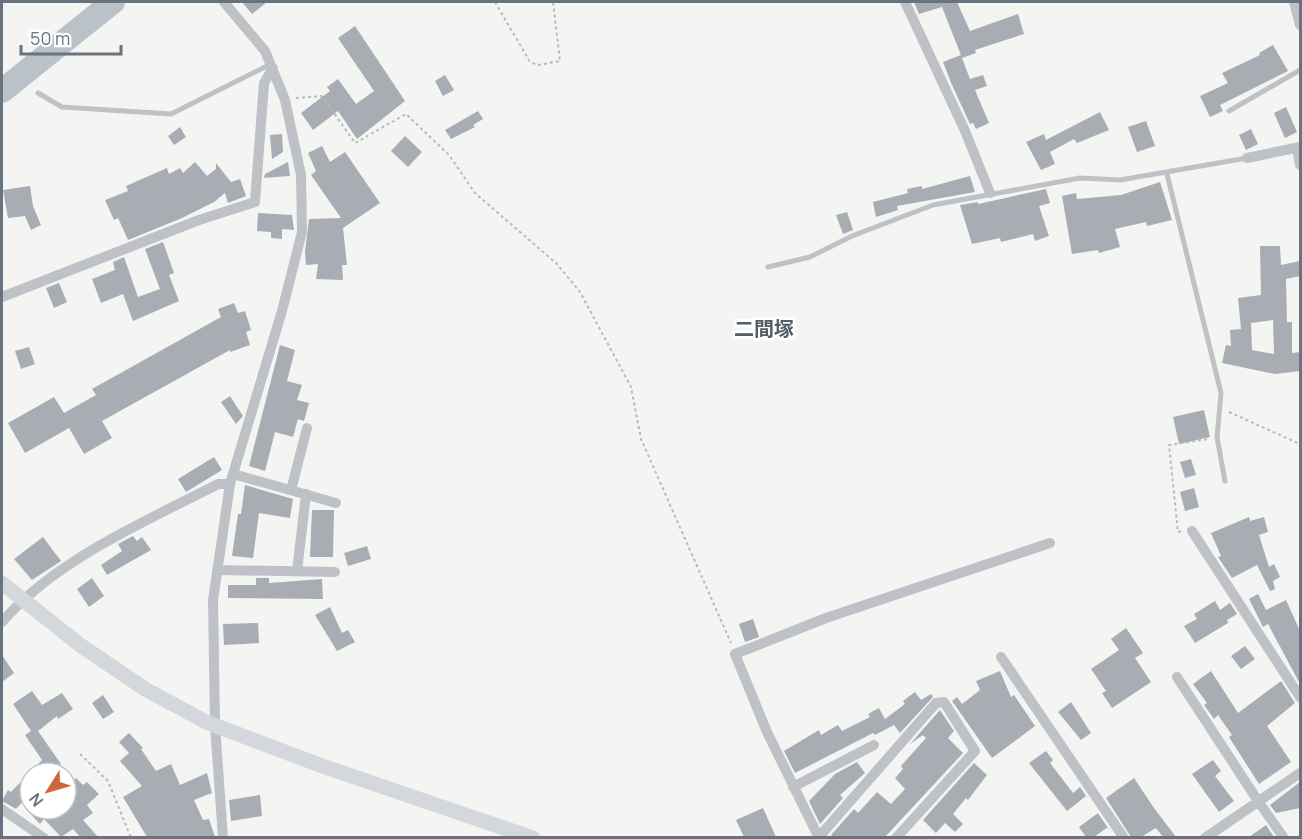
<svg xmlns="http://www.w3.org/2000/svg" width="1302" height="839" viewBox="0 0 1302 839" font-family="Manrope,'Noto Sans JP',sans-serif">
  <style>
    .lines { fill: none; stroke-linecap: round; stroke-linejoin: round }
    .river { stroke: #bac1c7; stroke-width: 24 }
    .building { fill: #a7adb3; fill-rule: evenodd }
    .path { stroke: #b8babc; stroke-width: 2; stroke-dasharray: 3 3; stroke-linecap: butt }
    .lane { stroke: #bec1c5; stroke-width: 5 }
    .street { stroke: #bec1c5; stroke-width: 10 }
    .secondary { stroke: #d4d7db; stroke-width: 15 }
    .labels { text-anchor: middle; stroke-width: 6; stroke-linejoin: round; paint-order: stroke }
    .neighbourhood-label { font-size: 20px; font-weight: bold; fill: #545c65; stroke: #fff }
  </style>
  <rect width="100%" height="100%" fill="#f4f5f2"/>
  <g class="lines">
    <!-- river -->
    <path class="river" d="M2 91 113 2"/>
  </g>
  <!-- building -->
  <path class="building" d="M242 2H267L252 14Z
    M914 2H957L970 31 1018 14 1024 34 975 50 976 53 962 58 970 79 983 75 987 86 975 90 989 123 976 129 973 123 970 124 952 85 943 62 961 55 942 7 919 14Z
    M355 26 405 101 357 139 338 111 313 130 301 113 330 91 327 87 338 79 356 104 374 91 338 38Z
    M1273 45 1288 71 1220 105 1223 111 1210 117 1200 96 1228 83 1222 73 1260 55 1259 53Z
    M445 75 454 90 443 96 435 81Z
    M1286 107 1297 132 1285 138 1274 113Z
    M478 111 483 119 473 125 475 127 451 139 445 130Z
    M1100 112 1109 130 1077 143 1074 139 1050 152 1055 164 1041 170 1026 142 1044 134 1046 140Z
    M1146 121 1155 146 1137 152 1128 127Z
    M180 127 186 137 174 145 168 136Z
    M1251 129 1258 144 1246 150 1239 135Z
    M282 134 283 152 272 159 270 135Z
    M405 136 422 152 408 167 391 151Z
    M322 146 330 162 345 152 380 203 343 228 347 265H342L343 280 316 279 318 264 306 265 305 252 309 219 341 218 311 175 316 171 308 153Z
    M195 162 207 176 216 169V163L231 182 240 179 246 196 228 203 225 193 214 202 182 218 128 240 118 218 114 220 105 200 128 191 126 186 167 168 169 174 180 168 183 173Z
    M288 162 290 176 264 178 265 174Z
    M970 176 975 192 897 206 898 210 876 217 873 202 908 193 907 189 922 186V189Z
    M1160 182 1172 220 1147 226 1146 222 1115 229 1120 247 1099 253 1098 250 1072 254 1062 196 1076 193 1077 199 1121 195Z
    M30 186 33 206 41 225 31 230 25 216 8 218 3 190Z
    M1046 189 1050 203 1039 206 1049 236 1035 241 1033 234 1001 242 1000 238 972 244 960 205 978 202V204Z
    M847 212 853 230 843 234 836 215Z
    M258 213 292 215 294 230 282 229V239L271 238V232L257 231Z
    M163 242 174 273 169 275 179 301 133 321 123 294 101 303 92 279 115 270 113 262 124 257 138 297 160 289 145 249Z
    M1260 246H1280L1281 265 1300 261V276L1286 279 1287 322H1292V353L1300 352V371L1275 374 1222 363 1226 345 1231 346 1230 330 1241 329 1238 298 1261 295ZM1273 320 1274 354 1252 350 1251 323Z
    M59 283 67 302 54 308 46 288Z
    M234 303 238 313 245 311 251 330 246 332 250 345 230 352V350L102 421 112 438 84 454 69 428 25 453 8 423 54 397 64 413 96 395 92 389 221 317 218 309Z
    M280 345 295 350 287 381 302 385 297 400 309 403 304 421 298 419 293 437 275 432 265 471 249 466Z
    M29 347 35 364 21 369 15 351Z
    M230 396 243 416 236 424 221 402Z
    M1204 410 1210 437 1179 444 1173 417Z
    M214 457 222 470 186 492 178 479Z
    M1191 459 1196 475 1185 478 1180 462Z
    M245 485 293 499 290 518 259 513 253 558 232 556 238 514H241Z
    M1194 488 1199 507 1185 511 1180 492Z
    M312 510H334L333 557H310Z
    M1249 517 1250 521 1264 517 1268 532 1259 535 1269 567 1274 564 1280 577 1273 581 1275 589 1270 591 1257 565 1232 578 1218 557 1221 556 1211 533Z
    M133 536 137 541 142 537 151 550 107 575 101 565 122 551 118 544Z
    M43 537 61 561 32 580 14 559Z
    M367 546 371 559 348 566 344 553Z
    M92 578 104 596 89 607 77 589Z
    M256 578H269V583L322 579 323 599 228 598V585H256Z
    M1258 594 1266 610 1286 600 1300 631V684L1268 624 1263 627 1249 599Z
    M1215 601 1220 610 1230 603 1237 614 1227 620 1228 623 1195 643 1184 626 1197 619 1194 614Z
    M330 607 342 633 348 630 355 642 337 651 315 615Z
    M753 619 759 637 745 642 739 624Z
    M258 623 259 643 224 645 223 624Z
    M1126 628 1143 653 1135 658 1151 682 1112 708 1102 693 1106 691 1091 669 1119 650 1111 639Z
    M1245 646 1255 659 1241 669 1231 656Z
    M2 655 14 673 2 682Z
    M1000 671 1011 697 1014 695 1035 726 992 758 952 701 957 697 962 704 980 690 976 681Z
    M1211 671 1238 713 1281 681 1295 703 1267 726 1291 762 1259 784 1229 737 1232 735 1218 715 1214 719 1204 705 1207 703 1193 684Z
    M32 691 42 705 62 693 73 709 58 719 57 716 38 731 61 764 48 773H30V794L16 809 2 801 8 790 11 792 42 760 25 735 31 731 13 704Z
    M915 692 921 700 931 694 933 697 900 733 894 725 875 735 873 733 795 773 784 751 819 730 821 735 838 725 842 731 870 717 868 714 879 708 885 719 905 704 903 701Z
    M103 695 114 712 103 719 92 703Z
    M1071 702 1091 733 1081 740 1058 712Z
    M940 710 954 731 948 738 963 753 885 837H834L831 835 854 809 858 813 877 792 891 804 905 789 895 778 903 769 901 766 926 738 923 735 910 744Z
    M129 733 143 748 141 749 156 771 171 764 180 785 207 773 212 793 194 800 203 820 209 819 215 837H147L123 797 142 786 120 761 129 753 119 742Z
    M1046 751 1053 760 1050 763 1073 793 1080 787 1086 796 1067 811 1029 763Z
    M1213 760 1221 771 1215 776 1234 801 1219 812 1192 774Z
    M857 762 865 773 840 795 843 798 820 824 809 801 835 774Z
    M974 763 987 775 968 800 966 798 953 814 963 824 955 832 945 823 936 833 923 820Z
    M76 778 83 785 87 782 99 794 87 805 93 813 83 820 98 837H80L73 829 61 837 44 819 40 824 26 809H66V789Z
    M1134 778 1154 808 1176 837H1163L1156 828 1141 837H1131L1106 798Z
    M1300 782V808L1276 813 1270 805Z
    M260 795 262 816 231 821 229 800Z
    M763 808 776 837H744L736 820Z
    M1098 813 1110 831 1108 827 1094 837H1086L1079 827Z
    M1266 825 1274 837H1249Z"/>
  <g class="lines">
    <!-- path -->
    <path class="path" d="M495 2 530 62 538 65 560 61 553 2
      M296 98 322 96 355 143 406 114 449 155 475 193 557 264 580 292 631 387 641 439 731 643
      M1229 412 1300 444
      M1181 531 1178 532 1169 445 1208 439
      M80 754 108 781 131 838"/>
    <!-- lane -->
    <path class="lane" d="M38 93 62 107 171 114 271 64
      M1229 111 1300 70
      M1167 174 1221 393 1217 437 1225 481
      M768 267 810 257 852 236 933 205 1080 178 1120 180 1247 158"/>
    <!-- street -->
    <path class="street" d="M905 2 965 131 990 193
      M1294 2 1300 25
      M1297 148 1300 165
      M1247 158 1300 147
      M2 297 199 220 255 202 264 83 273 68
      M233 474 336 503
      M291 490 307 428
      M1192 531 1300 697
      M218 570 335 572
      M297 571 306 494
      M2 622C56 559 145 522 218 484H230
      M1001 657 1124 838
      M1177 677 1258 801 1284 838
      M793 787 874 745
      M2 809 44 838
      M819 837 936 703 944 702 975 751 896 838
      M223 838 215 725 213 600 230 484 282 311 302 232 301 175 285 100 265 51 224 2
      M819 838 767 732 735 654 826 618 1050 543
      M1205 838 1300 773"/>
    <!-- secondary -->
    <path class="secondary" d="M2 583 80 645 145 689 206 722 325 767 533 838"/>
  </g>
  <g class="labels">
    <!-- neighbourhood labels -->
    <g class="neighbourhood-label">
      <text x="764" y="336">二間塚</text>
    </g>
  </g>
  <!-- border -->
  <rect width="1302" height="839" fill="none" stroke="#67737f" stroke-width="6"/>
  <!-- north arrow -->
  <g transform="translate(48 791) rotate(233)"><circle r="28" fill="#ffffff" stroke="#c2c7cc" stroke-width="1.5"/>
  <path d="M0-4.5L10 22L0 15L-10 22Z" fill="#cd6739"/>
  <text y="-9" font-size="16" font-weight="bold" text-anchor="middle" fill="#67737f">N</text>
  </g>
  <!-- scale -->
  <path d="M21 45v9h100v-9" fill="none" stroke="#67737f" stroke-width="3"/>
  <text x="30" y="45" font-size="18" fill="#67737f" stroke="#ffffff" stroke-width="4.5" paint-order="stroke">50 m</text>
</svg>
